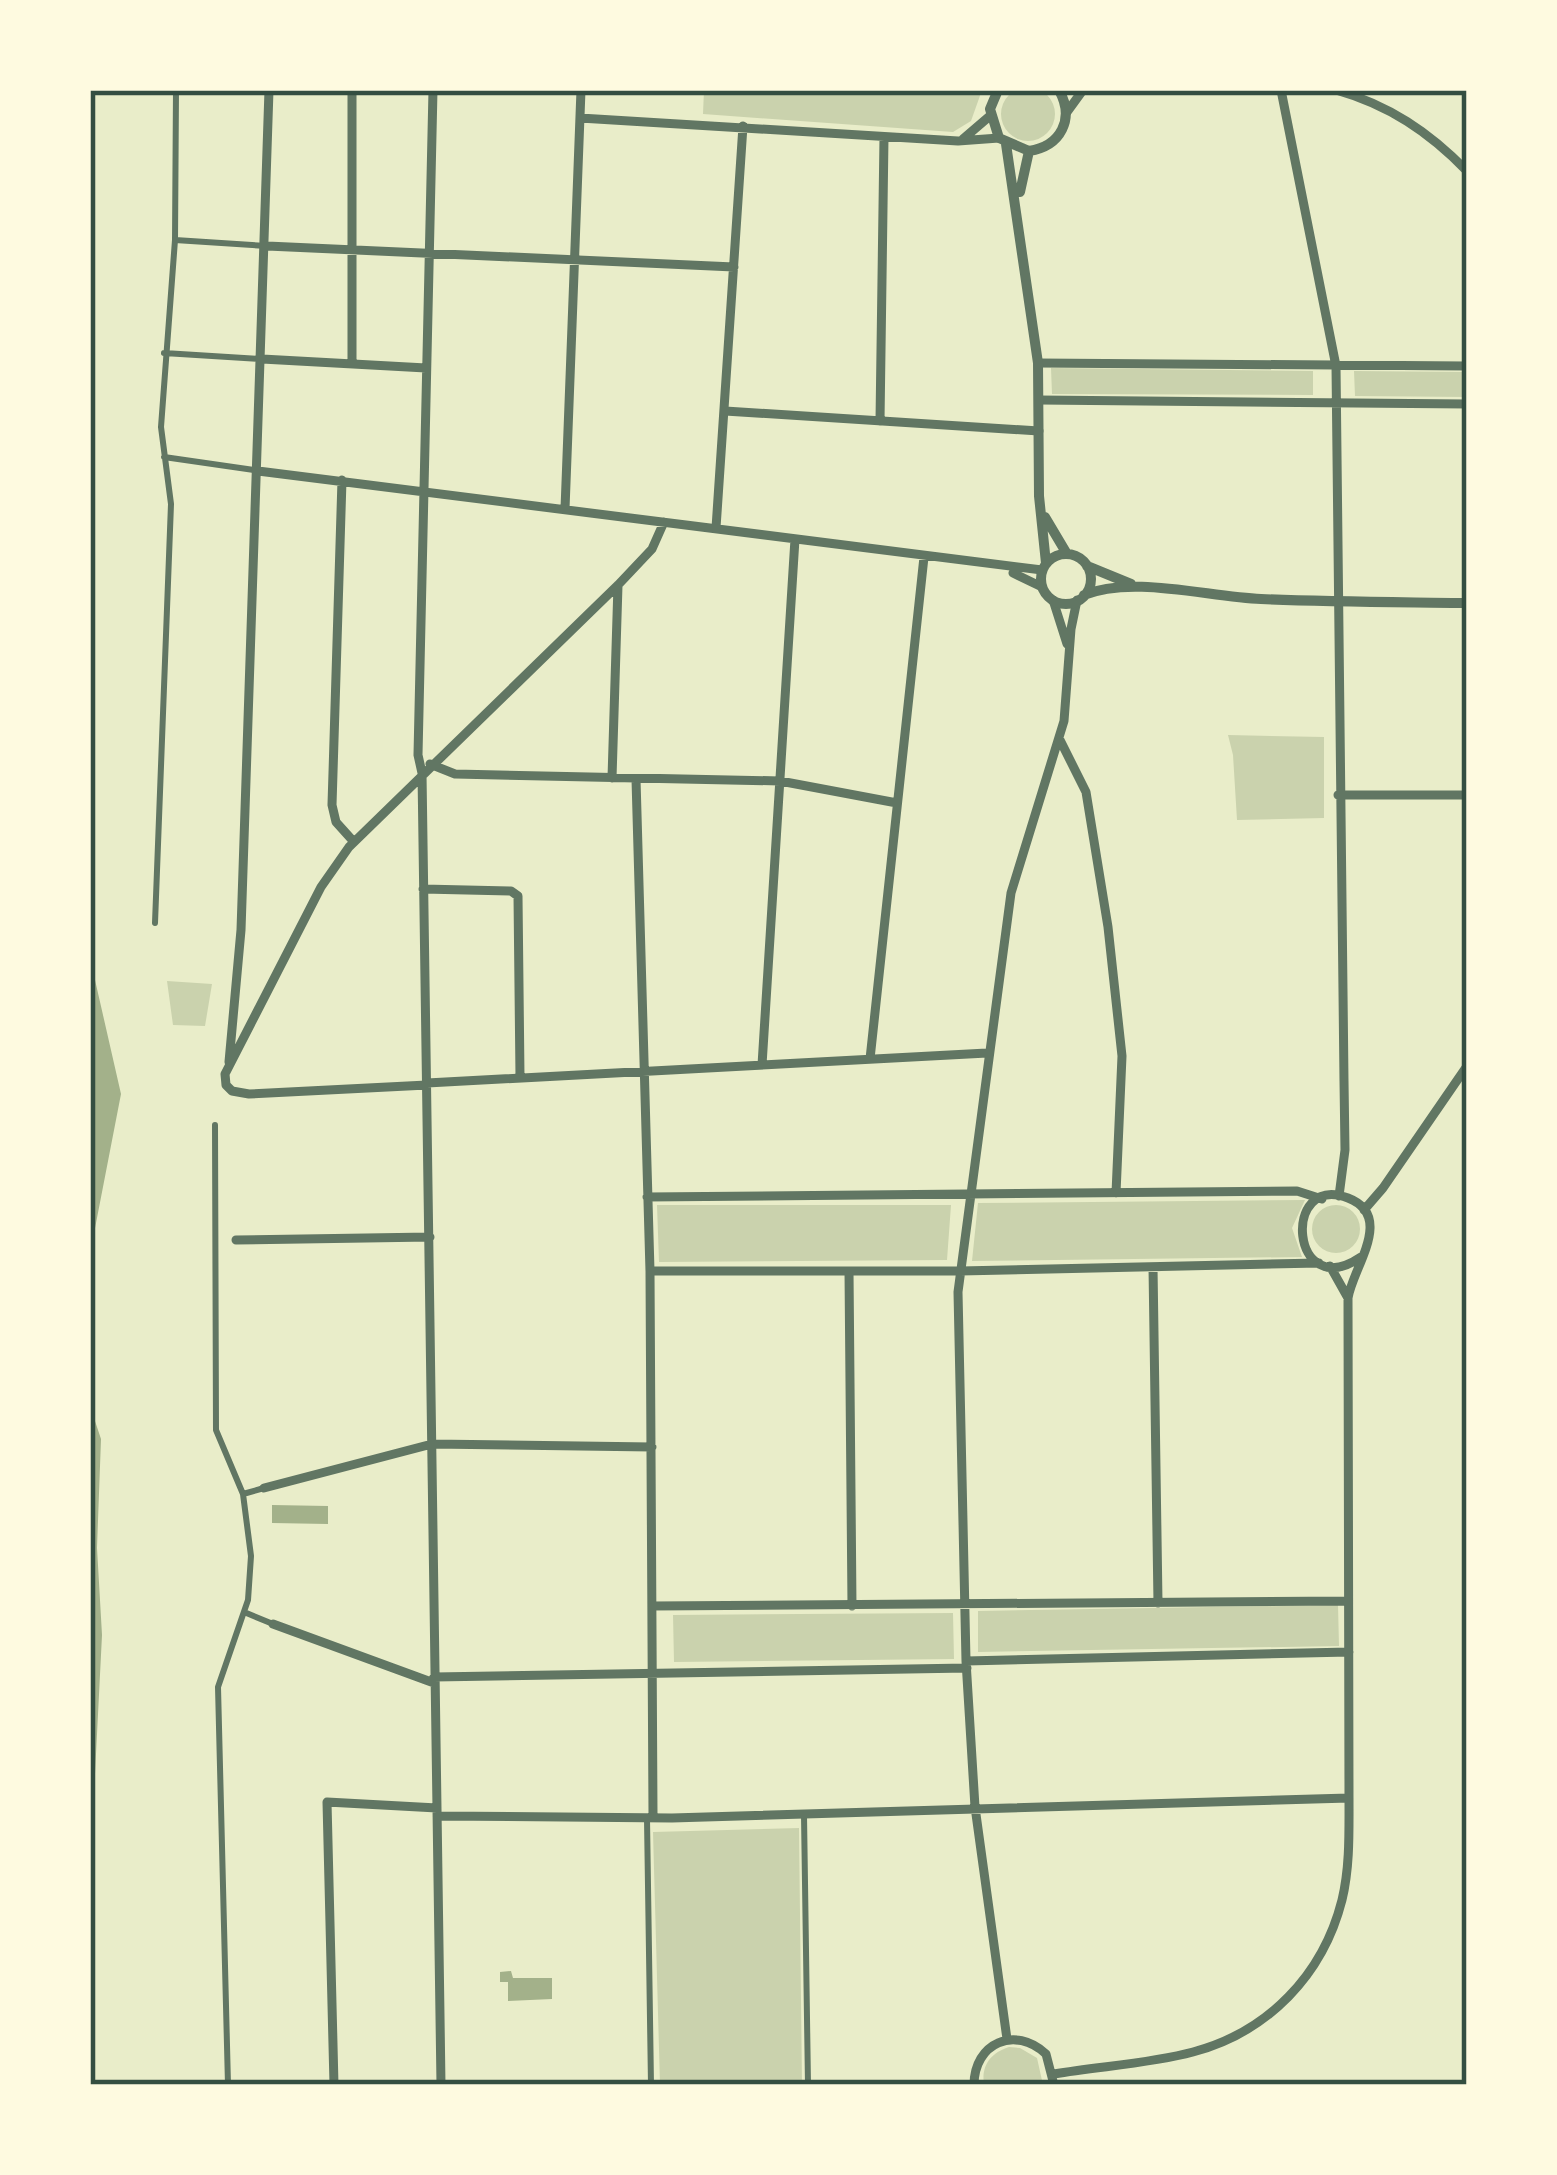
<svg xmlns="http://www.w3.org/2000/svg" width="1557" height="2175" viewBox="0 0 1557 2175" font-family="Ubuntu,sans-serif">
  <style>
    .green { fill: #cad2ad }
    .water { fill: #a3b18a }
    .lines { fill: none; stroke-linecap: round; stroke-linejoin: round }
    .pedestrian { stroke: #617663; stroke-width: 6 }
    .minor { stroke: #617663; stroke-width: 9 }
    .tertiary { stroke: #617663; stroke-width: 10 }
    .neatline { fill: none; stroke: #344e41; stroke-width: 4.5 }
  </style>
  <rect width="100%" height="100%" fill="#e9edc9"/>
  <!-- green -->
  <path class="green" d="M1001 114a27 27 0 1 1 54 0a27 27 0 1 1-54 0Z
    M704 90H982L971 121 953 132 703 114Z
    M1051 368 1313 371V395L1052 394Z
    M1354 371 1467 372V397L1355 396Z
    M1228 735 1324 737V818L1237 820 1233 755Z
    M167 981 212 984 205 1026 173 1025Z
    M1305 1200 1292 1228 1302 1257 972 1261 978 1203Z
    M657 1205H951L947 1260 659 1262Z
    M1312 1229a24 24 0 1 1 48 0a24 24 0 1 1-48 0Z
    M1338 1605 1339 1646 978 1652V1611Z
    M953 1613 954 1659 674 1662 673 1615Z
    M799 1828 802 2085H660L653 1832Z
    M1009 2047 1020 2048 1037 2058 1043 2085H984C981 2065 991 2053 1009 2047Z"/>
  <!-- water -->
  <path class="water" d="M90 958 121 1094 90 1254Z
    M90 1406 101 1439 97 1548 102 1635 90 1873Z
    M272 1505 328 1506V1524L272 1523Z
    M511 1971 513 1978H552V1999L508 2001V1982H500V1972Z"/>
  <g class="lines">
    <!-- pedestrian -->
    <path class="pedestrian" d="M175 240 267 246
      M164 353 262 359
      M164 457 254 470
      M155 923 171 504 161 427 175 240 176 90
      M215 1125 216 1430 243 1494 251 1556 248 1600 218 1687 228 2085
      M243 1494 264 1488
      M244 1612 273 1624
      M804 1815 808 2085
      M647 1819 651 2085"/>
    <!-- minor -->
    <path class="minor" d="M352 90V364
      M433 90 418 755 422 773 441 2085
      M1281 90 1336 366 1344 1081 1345 1150 1339 1196
      M1336 90C1389 105 1429 132 1467 171
      M1067 112 1083 90
      M580 118 958 141 999 138
      M963 139 991 115
      M267 246 734 267
      M262 359 426 368
      M1038 363 1467 366
      M1039 400 1467 404
      M725 411 1039 431
      M880 421 884 137
      M258 471 1042 570
      M342 480 332 805 336 822 354 842
      M565 509 581 90
      M716 528 743 126
      M1013 573 1042 587
      M1053 600 1067 644
      M1060 740 1086 792 1108 927 1122 1056 1116 1193
      M430 764 455 774 780 781 897 803
      M612 778 618 585
      M636 779 650 1271 653 1815
      M1338 795H1467
      M423 889 511 891 518 896 520 1077
      M870 1059 924 557
      M229 1062 241 930 269 90
      M762 1065 795 539
      M427 1083 987 1053
      M427 1085 249 1094 232 1091 226 1085 225 1074 321 887 349 847 618 585 652 549 664 522
      M647 1197 1297 1191 1322 1199
      M1364 1210 1383 1188 1467 1066
      M236 1240 430 1237
      M1330 1266 1348 1298C1353 1267 1395 1216 1348 1198 1281 1172 1290 1305 1361 1257
      M1153 1267 1158 1603
      M650 1271H960L1319 1263
      M849 1271 852 1606
      M264 1488 432 1444 652 1447
      M652 1606 1348 1601
      M273 1624 434 1683
      M966 1661 1349 1652
      M434 1677 967 1668
      M437 1816 672 1818 1349 1798
      M1007 2039 975 1807 966 1661 958 1292 1011 893 1064 721 1071 629 1077 600
      M1054 2074C1100 2066 1148 2064 1193 2052 1268 2032 1323 1975 1342 1900 1350 1867 1349 1832 1349 1798L1348 1298
      M334 2085 327 1802 437 1808
      M974 2085C974 2043 1015 2025 1046 2054L1054 2085"/>
    <!-- tertiary -->
    <path class="tertiary" d="M998 90 990 109 999 138 1029 151C1061 146 1075 119 1059 90
      M1006 144 1038 363 1039 496 1046 563
      M1020 192 1029 151
      M1045 517 1067 554
      M1041 579a25 25 0 1 1 50 0a25 25 0 1 1-50 0Z
      M1087 566 1131 584
      M1084 595C1132 575 1208 597 1261 599 1329 602 1398 602 1467 603"/>
  </g>
  <!-- border -->
  <rect width="1557" height="2175" fill="none" stroke="#fefae0" stroke-width="186"/>
  <rect x="93" y="93" width="1371" height="1989" class="neatline"/>
</svg>
